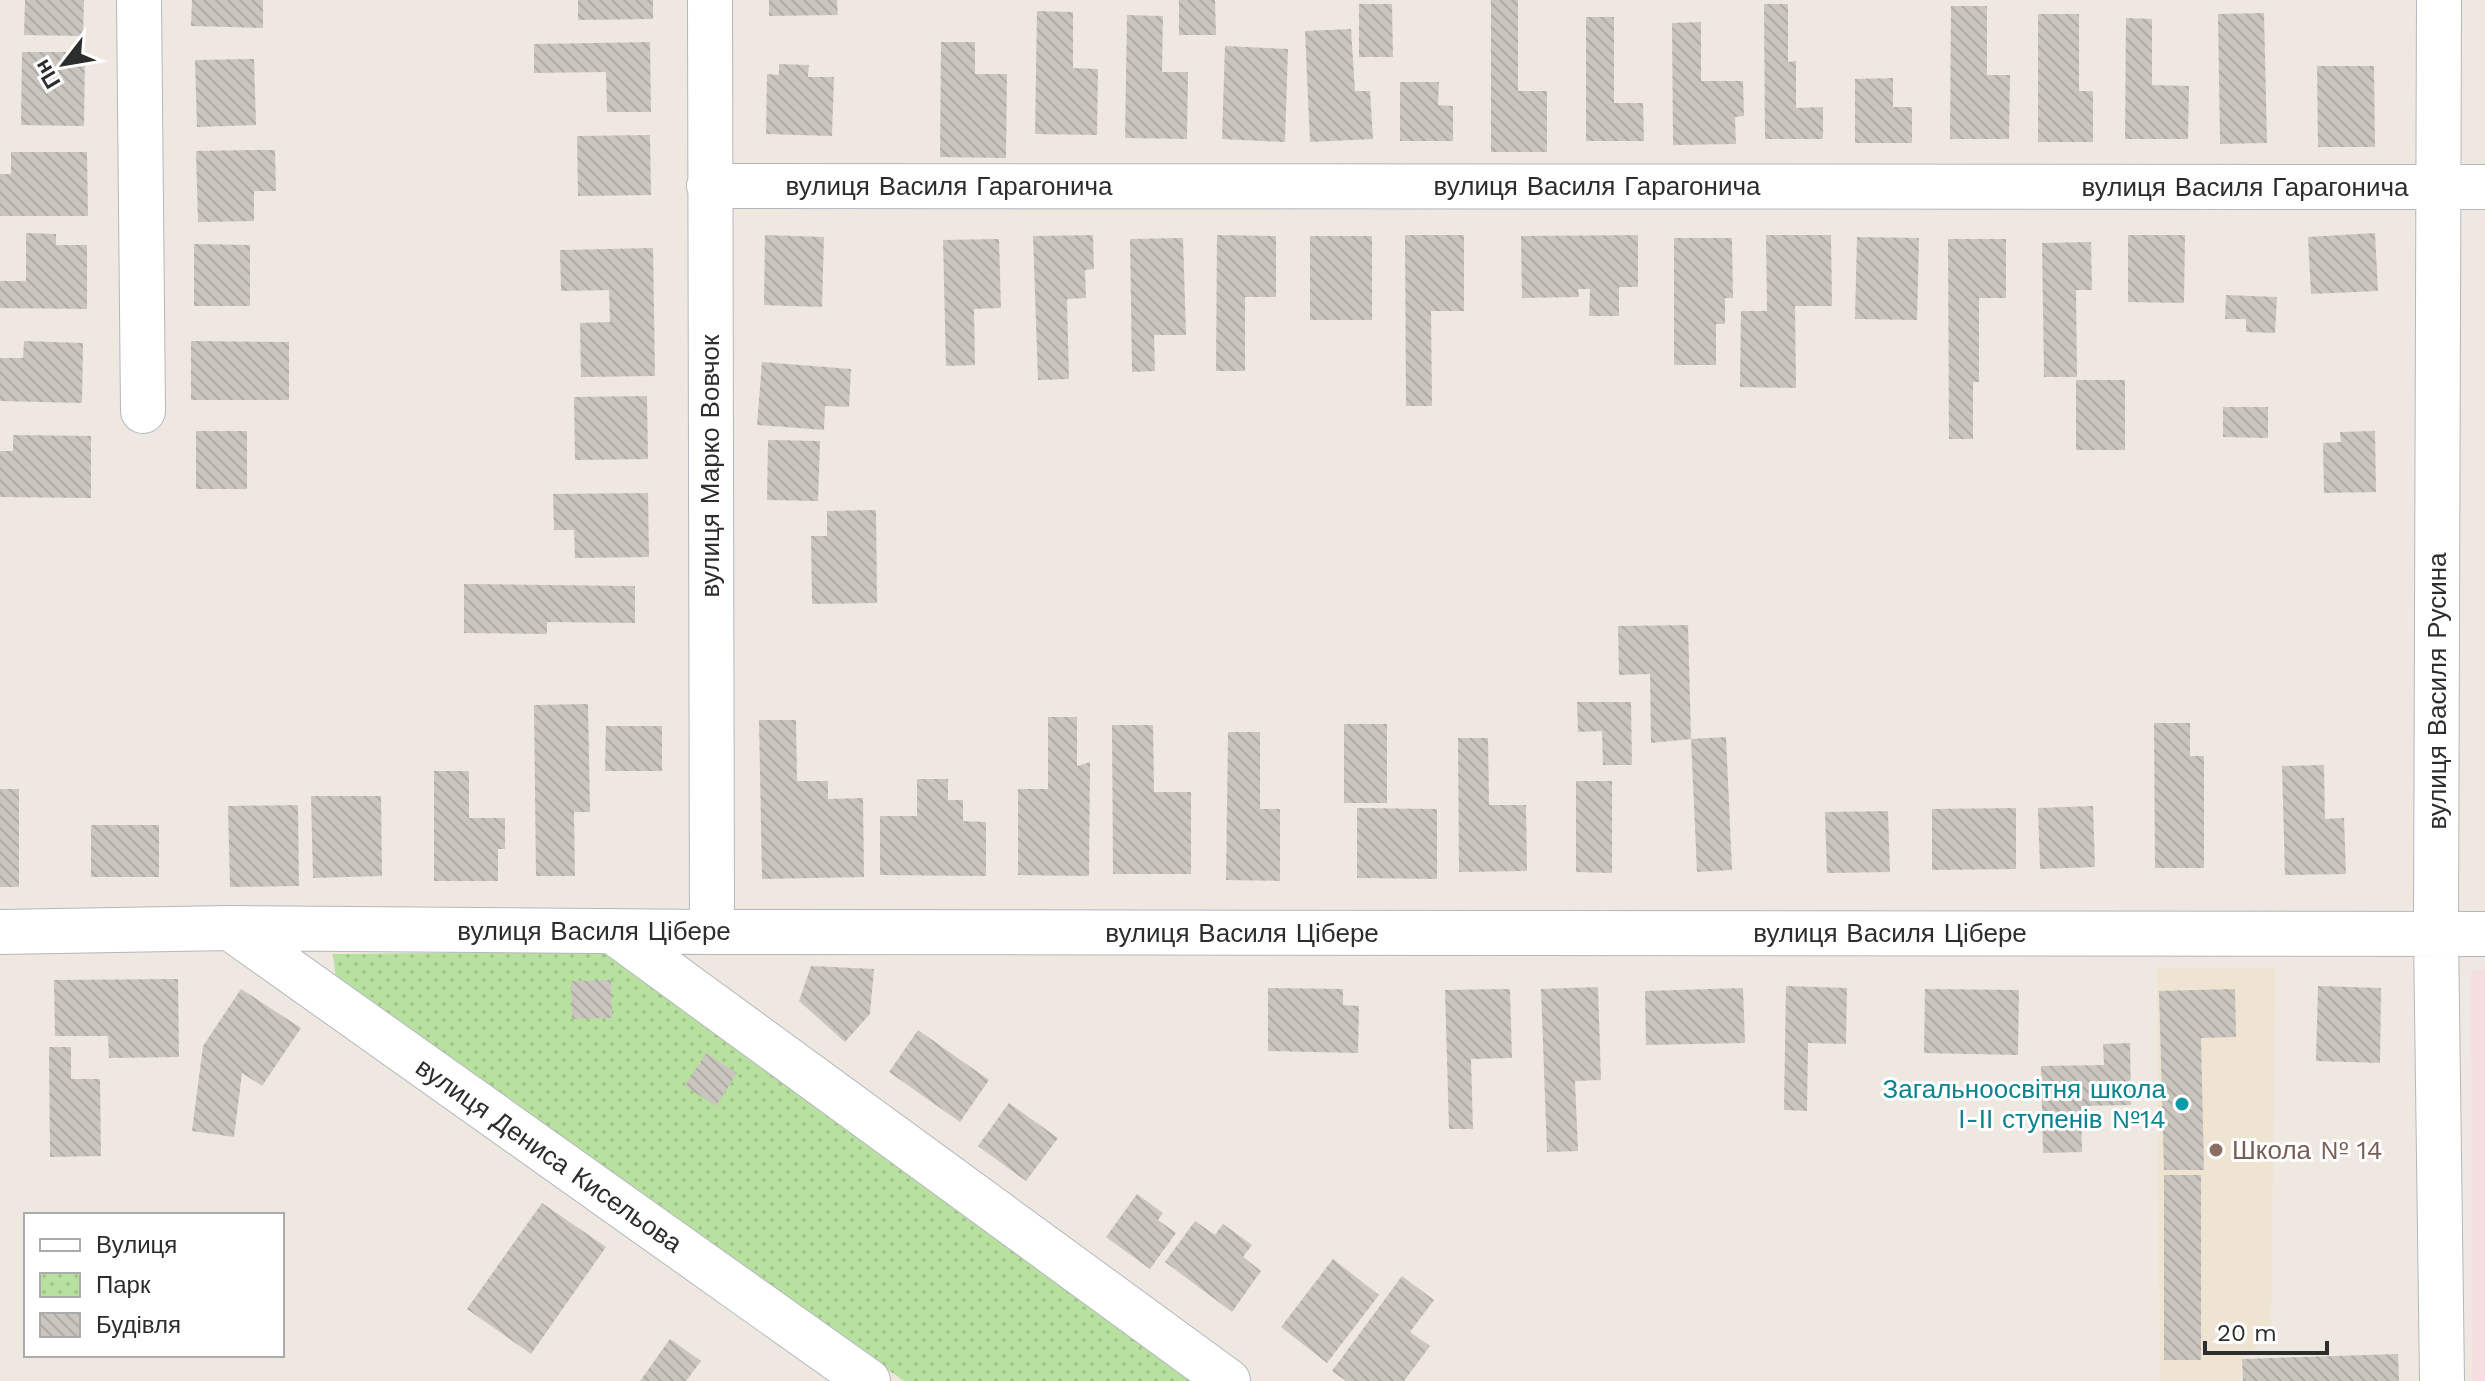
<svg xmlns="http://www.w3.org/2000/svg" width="2485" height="1381" viewBox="0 0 2485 1381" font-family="'Work Sans',sans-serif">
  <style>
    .education { fill: #eee4d1 }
    .medical { fill: #f3dfe0 }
    .park { fill: url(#park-dots) }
    .building { fill: url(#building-back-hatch) }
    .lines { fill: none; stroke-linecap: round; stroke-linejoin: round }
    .minor-casing { stroke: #b4b7bf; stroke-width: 46 }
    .minor { stroke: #fff; stroke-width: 44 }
    .culture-dot { fill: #0f9aa8; stroke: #fff; stroke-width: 3 }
    .education-dot { fill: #8d6e63; stroke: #fff; stroke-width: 3 }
    .labels { text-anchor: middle; stroke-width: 6; stroke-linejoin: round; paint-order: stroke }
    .street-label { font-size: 26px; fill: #2d2d2d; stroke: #fff }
    .culture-label { font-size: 26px; fill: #0d838f; stroke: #fff; text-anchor: end }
    .education-label { font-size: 26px; fill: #785e54; stroke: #fff; text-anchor: start }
  </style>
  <defs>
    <pattern id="park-dots" width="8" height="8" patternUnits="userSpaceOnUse" patternTransform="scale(2)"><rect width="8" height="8" fill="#b8e1a0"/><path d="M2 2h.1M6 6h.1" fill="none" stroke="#9ec18a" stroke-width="1.8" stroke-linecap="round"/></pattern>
    <pattern id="building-back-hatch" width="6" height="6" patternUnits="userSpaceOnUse" patternTransform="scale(2)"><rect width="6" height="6" fill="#cac6bf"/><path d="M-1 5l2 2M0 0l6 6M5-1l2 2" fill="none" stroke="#aeaaa4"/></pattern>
  </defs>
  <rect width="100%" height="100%" fill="#eee8e1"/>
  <!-- education -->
  <path class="education" d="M2157 968H2275L2271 1333 2242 1359 2241 1381H2160Z"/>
  <!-- medical -->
  <path class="medical" d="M2485 970V1381H2472L2471 971Z"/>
  <!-- park -->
  <path class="park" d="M626 951 1203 1381H904L336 981 333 954Z"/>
  <!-- building -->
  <path class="building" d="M25 0H84L83 36 24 35Z
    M192 0H263V28L191 26Z
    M578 0H653V19L578 20Z
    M769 0H837L838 15 769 16Z
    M1179 0H1215L1216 35H1179Z
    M1491 0H1518V91H1547V152H1491Z
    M1359 4H1392L1393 57H1359Z
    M1764 4H1788V62L1796 61V108L1823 107V139H1765Z
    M1951 6H1987V75H2010L2009 139H1950Z
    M1037 11 1073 12V68L1098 69 1097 135 1035 134Z
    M2264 13 2267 143 2220 144 2218 14Z
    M2038 14H2079V91H2093V142H2038Z
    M1127 15 1163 16 1162 72H1188L1187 139 1125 138Z
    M1586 17H1614V103H1643L1644 141H1586Z
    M2126 18 2152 19V85L2189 86 2188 139H2125Z
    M1701 22V81H1743L1744 116 1735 117 1736 144 1673 145 1672 23Z
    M1351 29 1355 91H1370L1373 139 1310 142 1305 31Z
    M650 42 651 112H607L606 72 534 73V44Z
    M941 42H975V74H1007L1006 158 940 157Z
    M1225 46 1288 49 1285 142 1222 139Z
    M22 52H85L84 126 21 125Z
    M254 59 256 125 197 127 195 60Z
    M779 64 809 65 808 77H834L832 136 766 134 767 74 779 75Z
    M2317 66H2374L2375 147H2318Z
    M1893 78V107H1912V143H1855V79Z
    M1400 82H1439L1438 105 1453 106V141H1400Z
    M650 135 651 195 578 196 577 136Z
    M254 150H275L276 191H254V221L198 222 196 151Z
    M11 152H87L88 216H0V174H11Z
    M26 233 56 234V245H87V309L0 308V281H26Z
    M2375 233 2378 291 2311 294 2308 237Z
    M765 235 824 237 822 307 764 305Z
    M1093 235 1094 269 1085 270 1086 298 1067 299 1069 379 1038 380 1033 236Z
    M1217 235 1276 236V297H1245V371H1216Z
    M1405 235H1464V311H1431L1432 406H1406Z
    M1638 235V287H1619V316H1589L1590 289H1578L1579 297 1522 298 1521 236Z
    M1766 235H1831L1832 306H1795L1796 388 1740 387 1741 311H1767Z
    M2128 235H2185L2184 303 2128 302Z
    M1310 236H1372V320H1310Z
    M1857 237 1919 238 1917 320 1855 319Z
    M1183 238 1186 335H1154L1155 371 1132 372 1130 239Z
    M1674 238H1732L1733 298H1725V324H1716V365H1674Z
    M999 239 1001 308 974 309 975 365 946 366 943 240Z
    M1948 239H2006V298H1979V382H1973V439H1949Z
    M2091 242 2092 290H2076L2077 377H2044L2042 243Z
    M194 244 250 245V306H194Z
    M653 248 655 376 581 377 580 323 610 322 609 290 561 291 560 250Z
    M2226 295 2277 297 2275 333 2246 332V319H2225Z
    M24 341 83 343 82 403 0 401V358H23Z
    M191 341 289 342V400H191Z
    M762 362 851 369 849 407 825 406 824 430 757 425Z
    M2076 380H2125V450H2076Z
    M647 396 648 459 575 460 574 397Z
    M2223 407H2268V438L2223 437Z
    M196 431H247V489H196Z
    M2375 431 2376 492 2324 493 2323 443 2341 442 2340 432Z
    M13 435 91 436V498L0 497V451H13Z
    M768 440 820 441 818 501 767 500Z
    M648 493 649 557 575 558 574 530H554L553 494Z
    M876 510 877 603 812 604 811 536H827V511Z
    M464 584 635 586V623L547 622V634L464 633Z
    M1688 625 1691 739 1651 743 1650 674 1619 675 1618 626Z
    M1577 702H1631L1632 765H1603L1602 731 1578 732Z
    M588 704 590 812H574L575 876H536L534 705Z
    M1048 717H1077V766L1090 762 1089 876 1018 875V789H1048Z
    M759 720H796L797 781H828V799L863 798 864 877 762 879Z
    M2154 723H2190V756H2204V868H2155Z
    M1344 724H1387V803H1344Z
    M1112 725H1153L1154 792H1191V874H1113Z
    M606 726H662V771H605Z
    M1228 732H1260V809H1280V881L1226 880Z
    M1726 737 1732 870 1697 872 1691 739Z
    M1458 738H1488L1489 805H1526L1527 871 1459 872Z
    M2324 765 2325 819 2344 818 2346 874 2285 875 2282 766Z
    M434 771H469V818H505V849H498V881H434Z
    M917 779H948V800H963V821L986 822V876L880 875V816H917Z
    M1576 781H1612V873L1576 872Z
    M0 789H19V887H0Z
    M311 796H381L382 876 313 878Z
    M298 805 299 886 230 887 228 806Z
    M2093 806 2095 867 2040 869 2038 808Z
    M1357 808 1437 809V879L1357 878Z
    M2016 808V869L1932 870V809Z
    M1888 811 1890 872 1827 873 1825 812Z
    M91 825H159V877H91Z
    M811 966 874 969 870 1014 845 1042 799 1001Z
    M178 979 179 1057 109 1058 108 1036H55L54 980Z
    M611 980 612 1018 572 1019 571 981Z
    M1786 986 1847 988 1846 1044 1808 1043 1807 1111 1784 1110Z
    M2318 986 2381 988 2380 1063 2316 1061Z
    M1598 987 1601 1080 1575 1081 1578 1151 1547 1152 1541 989Z
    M1268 988 1343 989V1005L1359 1006 1358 1053 1268 1051Z
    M1743 988 1745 1043 1646 1045 1645 991Z
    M241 989 301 1028 262 1086 242 1073 234 1137 192 1131 203 1046Z
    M1510 989 1512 1058 1471 1059 1473 1129H1449L1445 990Z
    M1925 989 2019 990 2018 1055 1924 1053Z
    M2235 989 2236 1037 2201 1038 2204 1170H2164L2159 991Z
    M918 1030 989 1080 960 1122 889 1072Z
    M2130 1043 2131 1105 2081 1106 2082 1152 2043 1153 2041 1066 2104 1065 2103 1044Z
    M49 1047H71V1079H100L101 1156 50 1157Z
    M706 1053 737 1073 716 1106 685 1086Z
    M1009 1103 1058 1138 1026 1181 978 1146Z
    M2164 1175H2201V1360H2164Z
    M1137 1194 1163 1213 1158 1220 1176 1233 1150 1269 1106 1237Z
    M542 1203 606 1247 531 1354 467 1309Z
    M1195 1221 1215 1235 1223 1224 1252 1245 1243 1257 1261 1271 1232 1312 1165 1262Z
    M1333 1259 1379 1295 1327 1363 1281 1327Z
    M1402 1276 1434 1300 1410 1332 1430 1346 1404 1381H1346L1332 1371Z
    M670 1339 701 1361 686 1381H640Z
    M2398 1354 2399 1381H2243L2242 1359Z"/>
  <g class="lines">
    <!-- minor casing -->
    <g class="minor-casing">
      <path id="minor" d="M139 0 143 411
        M710 0 712 932
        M2439 0 2436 934 2442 1381
        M709 186 2485 187
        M230 928 868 1381
        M612 931 1228 1381
        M0 932 230 928 712 932 2485 934"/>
    </g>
    <!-- minor -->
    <use href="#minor" class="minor"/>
  </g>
  <!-- markers -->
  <circle class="culture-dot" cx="2182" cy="1104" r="8"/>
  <circle class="education-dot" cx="2216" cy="1150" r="8"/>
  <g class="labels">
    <!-- street labels -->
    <g class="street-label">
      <text x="949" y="195">вулиця Василя Гарагонича</text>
      <text x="1597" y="195">вулиця Василя Гарагонича</text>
      <text x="2245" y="196">вулиця Василя Гарагонича</text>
      <text transform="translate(710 466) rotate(-90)" y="9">вулиця Марко Вовчок</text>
      <text transform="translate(2437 691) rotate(-90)" y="9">вулиця Василя Русина</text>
      <text x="594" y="940">вулиця Василя Цібере</text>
      <text x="1242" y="942">вулиця Василя Цібере</text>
      <text x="1890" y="942">вулиця Василя Цібере</text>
      <text transform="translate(549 1155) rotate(35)" y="9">вулиця Дениса Кисельова</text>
    </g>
    <!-- culture labels -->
    <g class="culture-label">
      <text x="2166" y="1098">Загальноосвітня школа<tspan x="2166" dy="30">І-ІІ ступенів №14</tspan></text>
    </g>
    <!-- education labels -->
    <g class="education-label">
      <text x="2232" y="1159">Школа № 14</text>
    </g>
  </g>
  <!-- legend -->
  <rect x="24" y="1213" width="260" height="144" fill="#ffffff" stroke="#ababab" stroke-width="2"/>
  <rect x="40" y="1239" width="40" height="12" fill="#ffffff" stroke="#ababab" stroke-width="2"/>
  <text x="96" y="1253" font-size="24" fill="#2d2d2d">Вулиця</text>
  <rect x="40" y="1273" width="40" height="24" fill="url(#park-dots)" stroke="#ababab" stroke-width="2"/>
  <text x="96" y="1293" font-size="24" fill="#2d2d2d">Парк</text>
  <rect x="40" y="1313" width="40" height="24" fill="url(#building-back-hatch)" stroke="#ababab" stroke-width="2"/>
  <text x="96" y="1333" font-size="24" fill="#2d2d2d">Будівля</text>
  <!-- north arrow -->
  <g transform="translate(64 64) rotate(239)" stroke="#ffffff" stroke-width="6" paint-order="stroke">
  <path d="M0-6L14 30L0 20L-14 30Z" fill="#2d2d2d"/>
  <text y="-12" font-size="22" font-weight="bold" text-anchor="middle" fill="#2d2d2d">Пн</text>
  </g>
  <!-- scale -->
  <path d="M2205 1341v12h122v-12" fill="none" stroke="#2d2d2d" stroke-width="4"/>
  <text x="2217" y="1341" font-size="24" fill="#2d2d2d" stroke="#ffffff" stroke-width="6" paint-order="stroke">20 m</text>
</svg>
